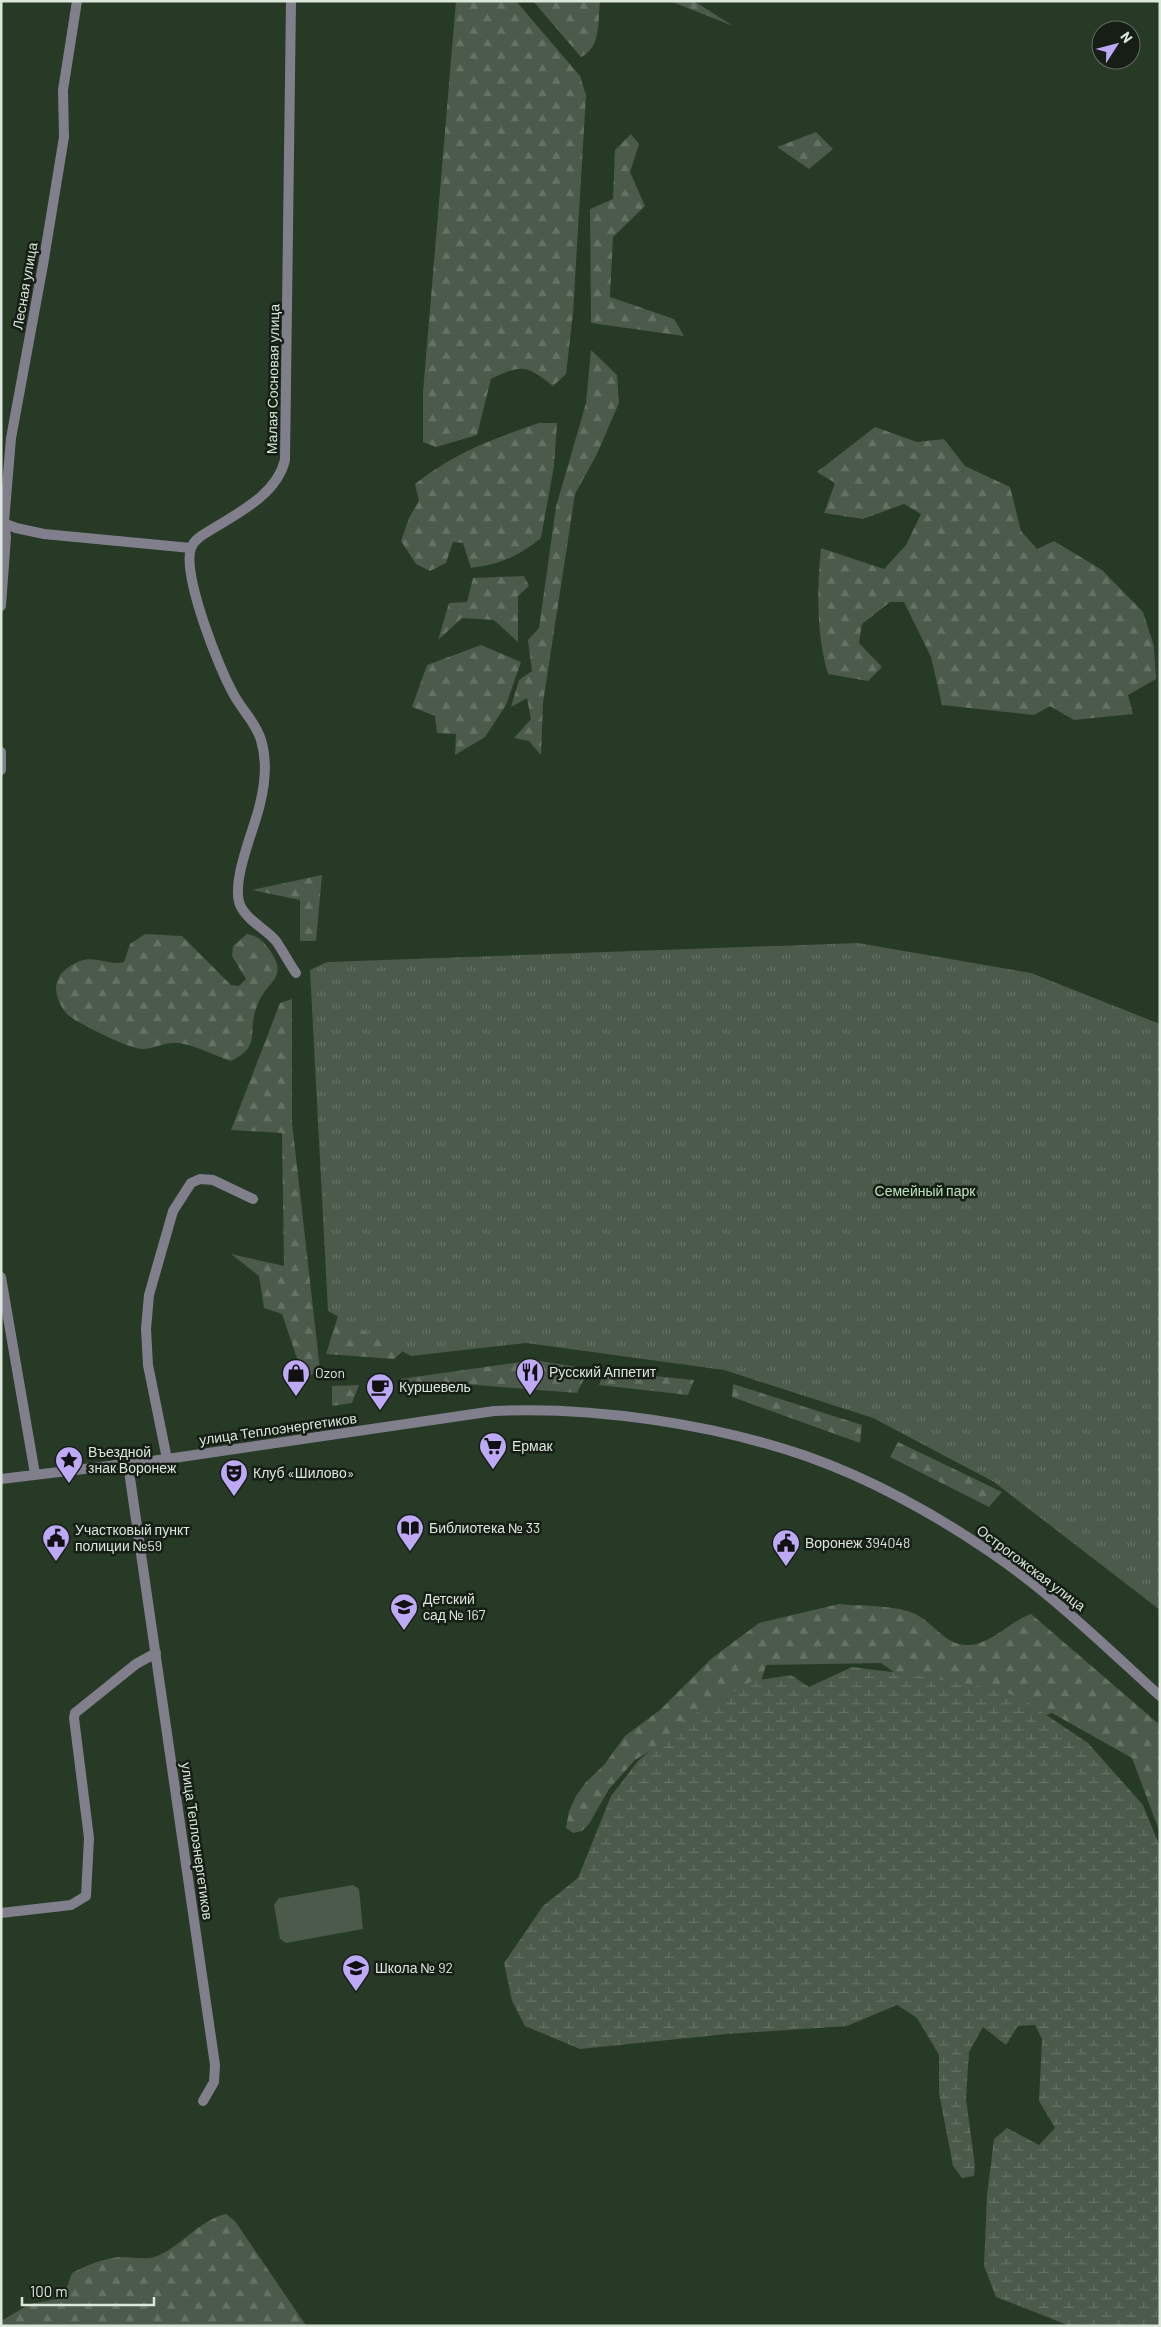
<svg xmlns="http://www.w3.org/2000/svg" width="1161" height="2327" viewBox="0 0 1161 2327" font-family="Barlow,sans-serif">
  <style>
    .grass { fill: #4b5a4b }
    .forest { fill: url(#forest-firs) }
    .wetland { fill: url(#wetland-marsh) }
    .park { fill: url(#park-tufts) }
    .lines { fill: none; stroke-linecap: round; stroke-linejoin: round }
    .minor { stroke: #817f8b; stroke-width: 10 }
    .labels { text-anchor: middle; stroke-width: 5; stroke-linejoin: round; paint-order: stroke }
    .street-label { font-size: 14px; fill: #dbe7db; stroke: #161e16 }
    .park-label { font-size: 14px; fill: #b9e4b9; stroke: #161e16 }
    .poi-label { font-size: 14px; fill: #dbe7db; stroke: #161e16; text-anchor: start }
  </style>
  <defs>
    <pattern id="forest-firs" width="22" height="20" patternUnits="userSpaceOnUse" patternTransform="scale(1.25)"><rect width="22" height="20" fill="#4b5a4b"/><path d="M5 1l3.5 6h-7zM16 11l3.5 6h-7z" fill="#647264"/></pattern>
    <pattern id="wetland-marsh" width="20" height="14" patternUnits="userSpaceOnUse" patternTransform="scale(1.25)"><rect width="20" height="14" fill="#4b5a4b"/><path d="M1 5h8M5 5V1M11 12h8M15 12V8" fill="none" stroke="#647264"/></pattern>
    <pattern id="park-tufts" width="24" height="20" patternUnits="userSpaceOnUse" patternTransform="scale(1.25)"><rect width="24" height="20" fill="#4b5a4b"/><path d="M3 7l-1-3M5 7V3M7 7l1-3M15 17l-1-3M17 17v-4M19 17l1-3" fill="none" stroke="#647264"/></pattern>
  </defs>
  <rect width="100%" height="100%" fill="#263a26"/>
  <!-- grass -->
  <path class="grass" d="M353 1885 359 1889 363 1929 286 1943 280 1939 274 1905 279 1898Z"/>
  <!-- forest -->
  <path class="forest" d="M456 1H516L580 76 586 95 573 313 566 374 553 386C526 365 522 364 491 379L477 435 436 447 423 442V392Z
    M533 1H600C598 21 601 48 581 57Z
    M670 1H694L733 26Z
    M816 132 833 149 809 169 777 147Z
    M631 134 639 144 630 172 645 206 613 237 610 297 674 319 684 336 591 323 590 209 613 199 615 150Z
    M591 350 617 375 619 403 597 454 575 494 543 703 541 755 529 741 514 738 531 719 527 698 511 707 519 680 532 671 528 640 539 628 556 507 586 403Z
    M539 423H557L554 466 541 538C517 557 501 564 471 568L463 543 453 542 446 563 430 571 416 564 401 541 409 518 419 501 415 484C456 452 490 440 539 423Z
    M875 427 917 442 944 439 965 466 1010 487 1021 531 1037 549 1054 541 1102 570 1143 612 1154 646 1156 679 1128 695 1133 714 1074 720 1050 706 1034 715 942 705 931 657 904 602H890L862 624 859 643 882 667 868 681 828 674C816 633 817 589 821 548L884 569 906 545 921 514 904 504 863 519 824 513 835 483 817 472Z
    M524 576 529 586 518 596V642L494 620 462 618 438 640 449 603 467 602 473 578Z
    M481 645 521 662 506 705 485 737 455 755 456 734 437 733 435 716 412 707 427 665Z
    M322 875 316 941H300V900L252 890Z
    M145 934 182 936 231 985 239 986 246 979 232 956 233 946 247 934C258 936 262 940 269 949 290 979 267 979 257 1006 246 1033 263 1045 231 1061 216 1056 192 1044 177 1043 165 1042 155 1048 144 1049 133 1051 77 1023 68 1015 61 1008 56 997 56 988 57 974 68 966 80 961 95 955 110 966 124 962L130 944Z
    M292 999V1122L320 1370 304 1379 282 1314 264 1308 259 1276 231 1254 284 1266 282 1133 231 1130 280 1003Z
    M342 1303 413 1342 394 1359 326 1354Z
    M534 1360 589 1369 577 1393 451 1383 401 1389 400 1379Z
    M604 1371 694 1380 688 1395 599 1385Z
    M733 1384 862 1425 860 1443 732 1397Z
    M359 1385 352 1403 332 1406V1386Z
    M898 1442 1002 1492 989 1507 890 1457Z
    M839 1604C860 1606 894 1605 913 1613 936 1623 947 1651 976 1644 996 1639 1011 1621 1031 1614L1160 1725V1833L1132 1758 1052 1713 1009 1728 941 1706 881 1663 766 1665 758 1692 725 1705 635 1760 609 1789 589 1824 582 1831 573 1833 566 1828 569 1811 576 1796 586 1782 604 1765 625 1736 660 1710 712 1658 759 1623Z
    M226 2214 235 2221 305 2324 308 2326H1V2321L30 2304 63 2298 72 2273C86 2265 107 2257 123 2257 135 2257 145 2261 157 2256 182 2246 199 2220 226 2214Z"/>
  <!-- wetland -->
  <path class="wetland" d="M852 1667 915 1675 1004 1691 1027 1702 1088 1743 1143 1805 1160 1847V2326H1070L996 2297 984 2266 987 2195 994 2139 1007 2128 1039 2145 1055 2128 1039 2101 1042 2039 1035 2025 1018 2026 1006 2045 983 2027 969 2052 966 2099 975 2166 974 2176 962 2178 953 2166 939 2093V2055L917 2018 897 2005 847 2026 727 2034 580 2049 525 2026 512 2001 504 1963 543 1906 578 1878 611 1796 638 1761 689 1717 752 1681 791 1675 809 1687Z"/>
  <!-- park -->
  <path class="park" d="M858 943 1031 973 1160 1024V1610L994 1482 873 1418 724 1370 526 1343 411 1356 328 1311 310 970 327 962Z"/>
  <g class="lines">
    <!-- minor -->
    <path class="minor" d="M291 1 285 460C277 493 242 511 214 528 206 533 195 538 191 548 182 575 219 669 234 695 242 710 256 723 261 740 267 760 265 784 260 804 255 828 229 884 241 907 248 921 266 929 276 941 283 951 289 963 296 973
      M1 522 16 528 44 534 191 548
      M1 606 6 537 4 522 11 438 43 265 64 137 63 90 77 1
      M1 752V770
      M1 1277 35 1474
      M167 1459 148 1365 146 1329 149 1295 173 1211 191 1183 200 1179 213 1180 253 1199
      M128 1464 215 2065 214 2082 203 2101
      M1 1479 167 1459 494 1411C592 1406 713 1424 806 1456 869 1478 935 1514 990 1552 1052 1594 1105 1646 1160 1696
      M1 1913 71 1905 86 1896 89 1838 74 1718 75 1713 136 1664 156 1653"/>
  </g>
  <!-- icons -->
  <defs>
    <g id="restaurant-pin" transform="scale(1.4375)"><path d="M0 17L-7.5 6A9.5 9.5 0 1 1 7.5 6Z" fill="#bda9f5" stroke="#161e16"/><path d="M-5-6h1v4h1v-4h1v4h1v-4h1v5L-1.5 .5V6h-2V.5L-5-1ZM5-6V6H3V1.5H1.5Q1.5-4 5-6Z" fill="#111"/></g>
    <g id="shop-pin" transform="scale(1.4375)"><path d="M0 17L-7.5 6A9.5 9.5 0 1 1 7.5 6Z" fill="#bda9f5" stroke="#161e16"/><path d="M-5-2.5h2.3a2.7 3.5 0 0 1 5.4 0H5L5.5 6h-11ZM-1.5-2.5h3a1.5 2.3 0 0 0-3 0Z" fill="#111"/></g>
    <g id="cafe-pin" transform="scale(1.4375)"><path d="M0 17L-7.5 6A9.5 9.5 0 1 1 7.5 6Z" fill="#bda9f5" stroke="#161e16"/><path d="M-5.5-4.5H6V0H3Q3 3.5 0 3.5H-2.5Q-5.5 3.5-5.5 0ZM3-3.2v2h1.7v-2ZM-6 4.5H4V6H-6Z" fill="#111"/></g>
    <g id="supermarket-pin" transform="scale(1.4375)"><path d="M0 17L-7.5 6A9.5 9.5 0 1 1 7.5 6Z" fill="#bda9f5" stroke="#161e16"/><path d="M-6-5.5h2.5l.6 2H6L4.5 2H-2.5L-4.4-4H-6ZM-1.5 3.2a1.3 1.3 0 1 0 .1 0ZM3 3.2a1.3 1.3 0 1 0 .1 0Z" fill="#111"/></g>
    <g id="sight-pin" transform="scale(1.4375)"><path d="M0 17L-7.5 6A9.5 9.5 0 1 1 7.5 6Z" fill="#bda9f5" stroke="#161e16"/><path d="M0-6L1.8-2.2L6-1.7L2.9 1.2L3.7 5.4L0 3.3L-3.7 5.4L-2.9 1.2L-6-1.7L-1.8-2.2Z" fill="#111"/></g>
    <g id="theatre-pin" transform="scale(1.4375)"><path d="M0 17L-7.5 6A9.5 9.5 0 1 1 7.5 6Z" fill="#bda9f5" stroke="#161e16"/><path d="M-5-5.5Q0-4 5-5.5V0Q5 5 0 6Q-5 5-5 0ZM-3.3-2.5H-1v1.5H-3.3ZM1-2.5H3.3v1.5H1ZM-2.8 1Q0 5.5 2.8 1Z" fill="#111"/></g>
    <g id="library-pin" transform="scale(1.4375)"><path d="M0 17L-7.5 6A9.5 9.5 0 1 1 7.5 6Z" fill="#bda9f5" stroke="#161e16"/><path d="M-6-4Q-3-5.5-.7-3.5V5Q-3 3-6 4ZM6-4Q3-5.5 .7-3.5V5Q3 3 6 4Z" fill="#111"/></g>
    <g id="civic-pin" transform="scale(1.4375)"><path d="M0 17L-7.5 6A9.5 9.5 0 1 1 7.5 6Z" fill="#bda9f5" stroke="#161e16"/><path d="M-.6-6.5H3V-4.5H.6V-3L4-1V1h2V6H-6V1h2V-1L-.6-3ZM-1.2 2.5V6h2.4V2.5Z" fill="#111"/></g>
    <g id="school-pin" transform="scale(1.4375)"><path d="M0 17L-7.5 6A9.5 9.5 0 1 1 7.5 6Z" fill="#bda9f5" stroke="#161e16"/><path d="M0-5L7-2L0 1L-7-2ZM-4 1L0 2.5L4 1V4Q0 6-4 4Z" fill="#111"/></g>
  </defs>
  <g fill-rule="evenodd">
    <use href="#restaurant-pin" x="530" y="1372"/>
    <use href="#shop-pin" x="296" y="1373"/>
    <use href="#cafe-pin" x="380" y="1387"/>
    <use href="#supermarket-pin" x="493" y="1446"/>
    <use href="#sight-pin" x="69" y="1460"/>
    <use href="#theatre-pin" x="234" y="1473"/>
    <use href="#library-pin" x="410" y="1528"/>
    <use href="#civic-pin" x="56" y="1538"/>
    <use href="#civic-pin" x="786" y="1543"/>
    <use href="#school-pin" x="404" y="1607"/>
    <use href="#school-pin" x="356" y="1968"/>
  </g>
  <g class="labels">
    <!-- street labels -->
    <g class="street-label">
      <text transform="translate(25 286) rotate(-80)" y="5">Лесная улица</text>
      <text transform="translate(273 379) rotate(-89)" y="5">Малая Сосновая улица</text>
      <text transform="translate(278 1429) rotate(-8)" y="5">улица Теплоэнергетиков</text>
      <text transform="translate(1031 1568) rotate(37)" y="5">Острогожская улица</text>
      <text transform="translate(197 1841) rotate(82)" y="5">улица Теплоэнергетиков</text>
    </g>
    <!-- park labels -->
    <g class="park-label">
      <text x="925" y="1196">Семейный парк</text>
    </g>
    <!-- poi labels -->
    <g class="poi-label">
      <text x="549" y="1377">Русский Аппетит</text>
      <text x="315" y="1378">Ozon</text>
      <text x="399" y="1392">Куршевель</text>
      <text x="512" y="1451">Ермак</text>
      <text x="88" y="1457">Въездной<tspan x="88" dy="16">знак Воронеж</tspan></text>
      <text x="253" y="1478">Клуб «Шилово»</text>
      <text x="429" y="1533">Библиотека № 33</text>
      <text x="75" y="1535">Участковый пункт<tspan x="75" dy="16">полиции №59</tspan></text>
      <text x="805" y="1548">Воронеж 394048</text>
      <text x="423" y="1604">Детский<tspan x="423" dy="16">сад № 167</tspan></text>
      <text x="375" y="1973">Школа № 92</text>
    </g>
  </g>
  <!-- border -->
  <rect width="1161" height="2327" fill="none" stroke="#dbe7db" stroke-width="5"/>
  <!-- north arrow -->
  <g transform="translate(1116 45) rotate(54)"><circle r="24" fill="#161e16" stroke="#656e65"/>
  <path d="M0-4L9 19L0 12L-9 19Z" fill="#bda9f5"/>
  <text y="-8" font-size="14" font-weight="bold" text-anchor="middle" fill="#dbe7db">N</text>
  </g>
  <!-- scale -->
  <path d="M22 2297v8h132v-8" fill="none" stroke="#dbe7db" stroke-width="2.5"/>
  <text x="30" y="2297" font-size="15" fill="#dbe7db" stroke="#161e16" stroke-width="4" paint-order="stroke">100 m</text>
</svg>
